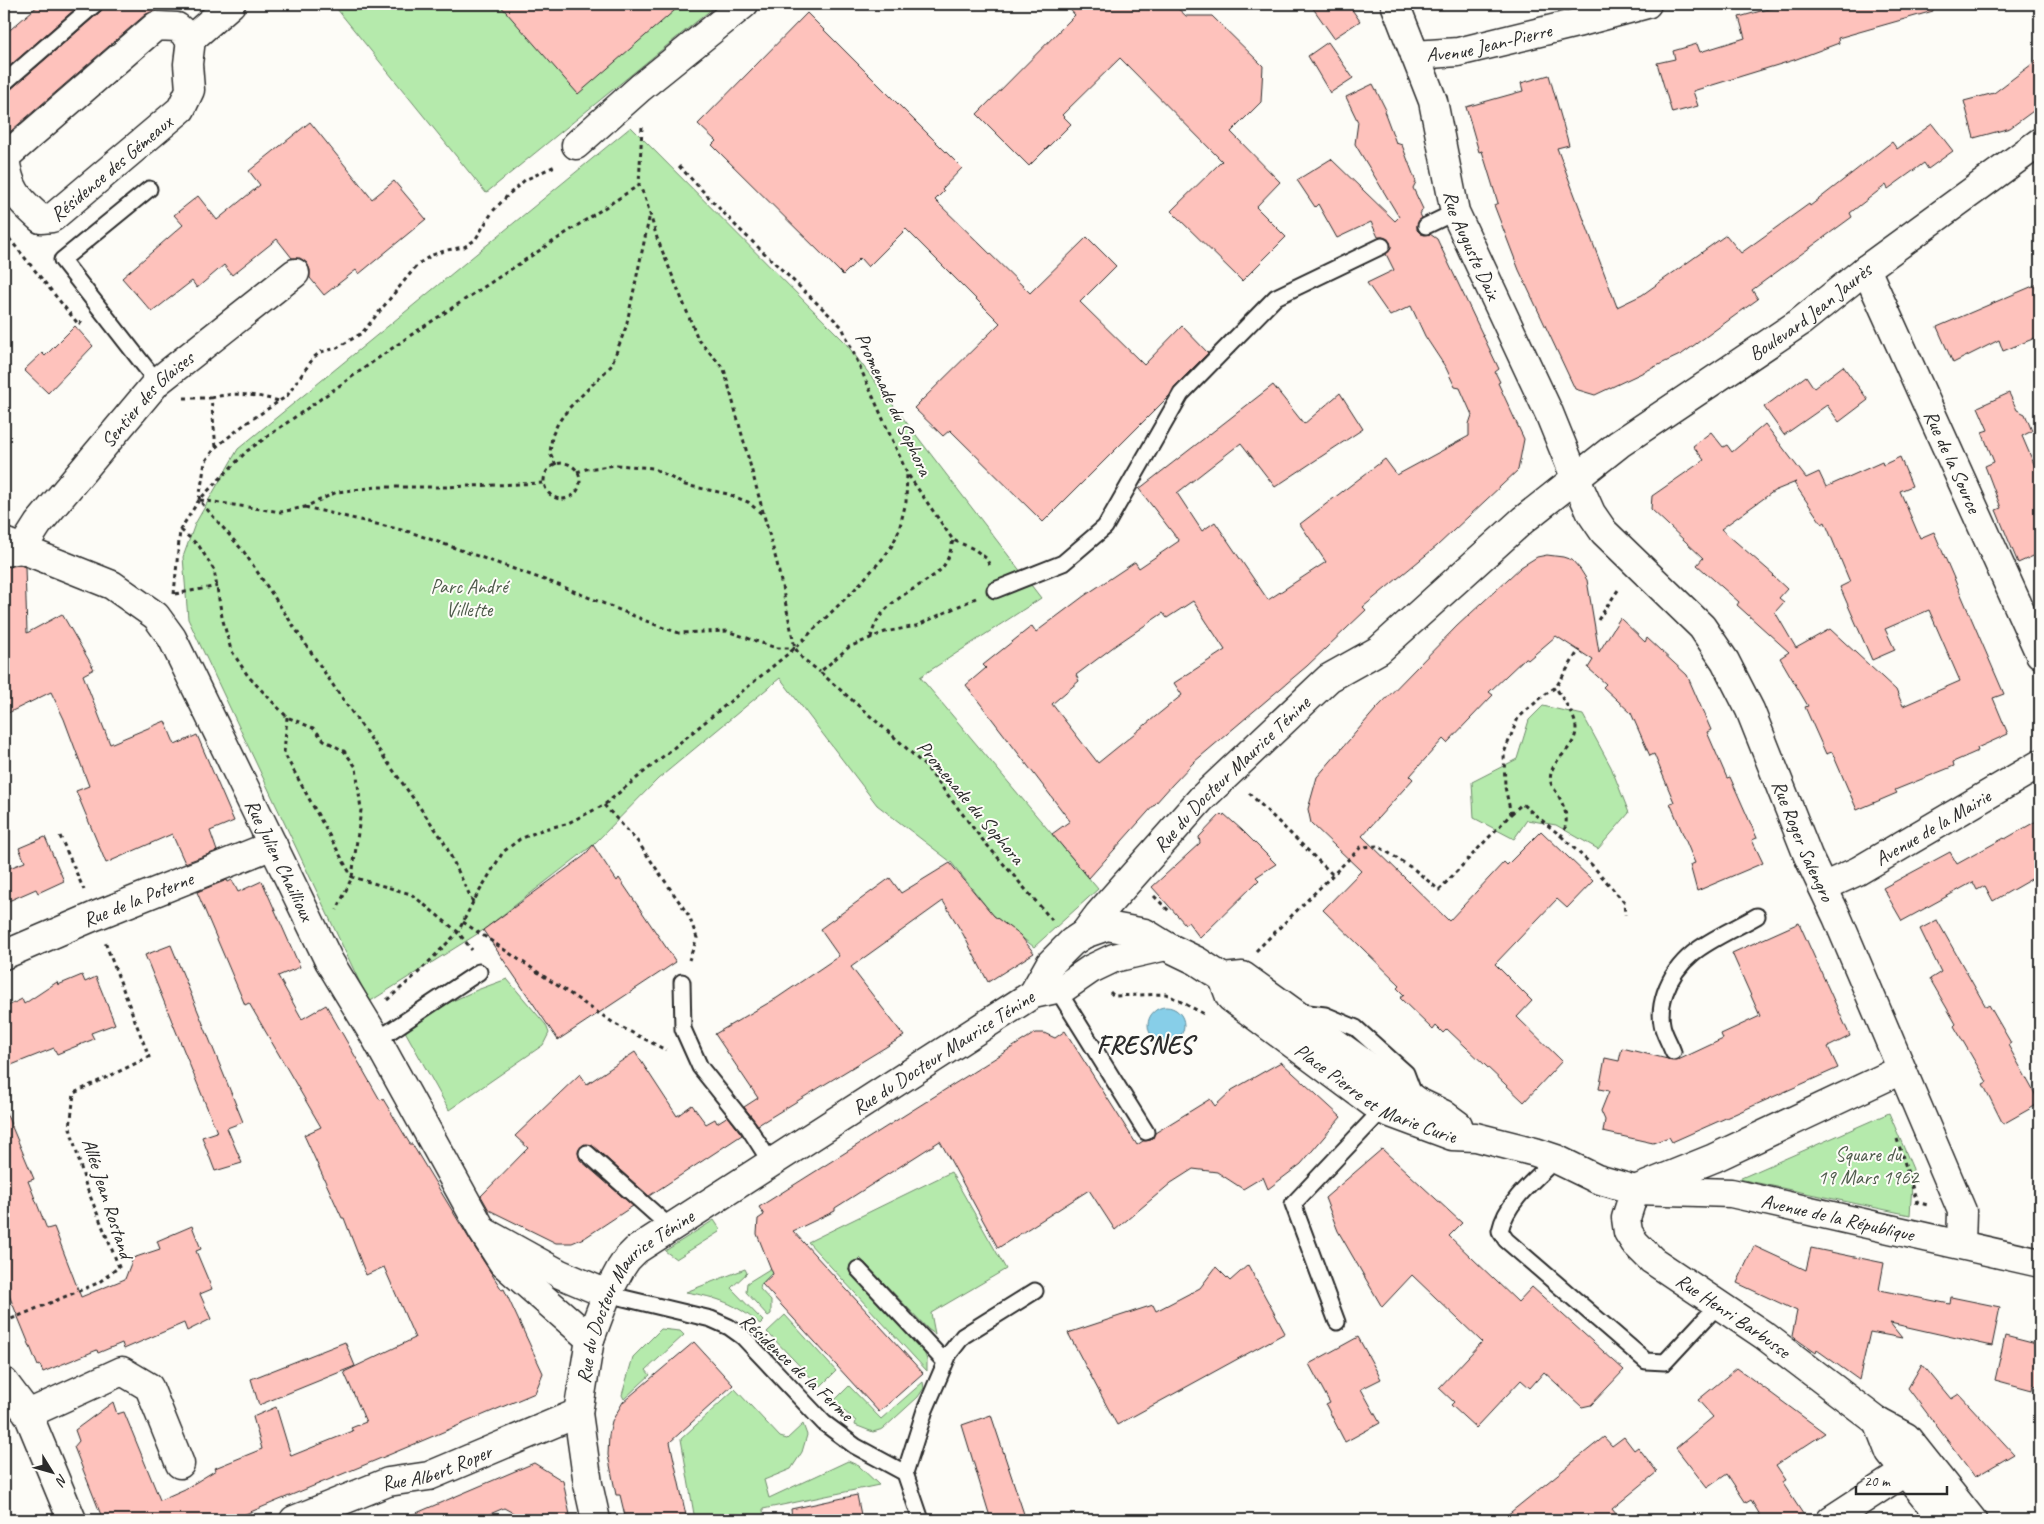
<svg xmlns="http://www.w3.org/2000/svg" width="2044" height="1524" viewBox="0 0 2044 1524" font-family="Caveat,sans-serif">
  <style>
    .green { fill: #b5eaac; stroke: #708a6c }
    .water { fill: #87cee8; stroke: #628d9c }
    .building { fill: #fec2bc; stroke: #2b2b2b; fill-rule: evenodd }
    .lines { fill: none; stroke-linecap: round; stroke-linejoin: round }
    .lane-casing { stroke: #2b2b2b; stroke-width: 19 }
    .street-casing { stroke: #2b2b2b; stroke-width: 31 }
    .secondary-casing { stroke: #2b2b2b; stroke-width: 31 }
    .path { stroke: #2b2b2b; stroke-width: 3; stroke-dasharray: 4 4; stroke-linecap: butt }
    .lane { stroke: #fdfcf7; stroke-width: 15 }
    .street { stroke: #fdfcf7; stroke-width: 28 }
    .secondary { stroke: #fdfcf7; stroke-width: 28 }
    .labels { text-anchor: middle; stroke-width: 4; stroke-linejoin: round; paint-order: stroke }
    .street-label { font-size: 20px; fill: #2b2b2b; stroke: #fdfcf7 }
    .park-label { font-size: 20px; fill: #4e5b4b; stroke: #fdfcf7 }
    .district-label { font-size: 25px; font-weight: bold; letter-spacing: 1px; fill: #2b2b2b; stroke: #fdfcf7 }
  </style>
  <rect width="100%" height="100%" fill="#fdfcf7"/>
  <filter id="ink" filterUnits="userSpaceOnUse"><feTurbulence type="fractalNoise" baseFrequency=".02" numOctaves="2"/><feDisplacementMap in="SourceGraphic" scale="10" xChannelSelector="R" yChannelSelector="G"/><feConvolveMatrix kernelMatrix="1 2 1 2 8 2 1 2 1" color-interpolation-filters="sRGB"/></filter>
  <g filter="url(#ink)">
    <!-- green -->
    <path class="green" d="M344 4H718L486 193 337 9Z
      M631 127 844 341 1041 598 920 677 1098 889 1034 947 993 915 951 862 877 805 780 678 658 779 593 845 482 931 369 1002 188 619 183 557 195 524 238 449Z
      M1543 706 1583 715 1611 767 1629 813 1598 849 1556 825 1527 820 1514 839 1474 818 1472 782 1517 759 1529 720Z
      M507 979 546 1025 549 1033 543 1045 449 1110 401 1024 477 990Z
      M1889 1113 1913 1169 1910 1215 1739 1179Z
      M951 1172 1006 1269 931 1313 935 1334 929 1330 860 1258 848 1270 923 1349 927 1360V1371L808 1242Z
      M714 1220 720 1229 719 1232 676 1259 665 1251Z
      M781 1262 782 1263 761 1284 760 1289 771 1301V1314L768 1316 746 1292 747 1283Z
      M745 1269 747 1273 731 1288 763 1321 760 1324C734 1303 719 1298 686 1292Z
      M785 1315 836 1371 820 1387 767 1332Z
      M661 1329 680 1331 684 1335 646 1370 650 1375 624 1399 622 1395 633 1357Z
      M923 1382 924 1388 918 1397 883 1429 873 1432 855 1425 856 1421 833 1402 849 1386 881 1419Z
      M735 1389 780 1437 787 1439 803 1424 807 1435 802 1452 791 1469 764 1480 769 1498 848 1461 859 1466 879 1485 763 1509 764 1520H695L681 1439Z"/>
    <!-- water -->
    <path class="water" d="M1148 1025a18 18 0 1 1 36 0a18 18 0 1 1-36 0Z"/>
    <!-- building -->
    <path class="building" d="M40 4H81L4 71V35Z
      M104 4H162L153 12 146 14 4 137V92L10 90 101 11Z
      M499 4H682L578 94Z
      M1065 4H1173L1186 16H1212L1263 66 1261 102 1231 132 1280 182 1256 207 1286 237 1242 281 1171 211 1222 161 1120 58 1062 115 1071 124 1029 166 977 114 1075 15Z
      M1310 4H1348L1360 21 1334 38Z
      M1786 4H1932L1933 11 1838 38 1839 43 1794 60 1693 91 1698 106 1672 113 1657 63 1675 59 1673 51 1697 44 1700 52 1745 38 1739 17Z
      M807 13 962 168 942 189 944 191 935 200 1030 293 1087 237 1116 266 1080 302 1144 365 1182 326 1208 353 1174 387 1170 395 1043 522 950 430 943 436 914 408 1000 323 906 229 868 267 860 258 843 275 712 145 716 141 698 124Z
      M1328 42 1353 78 1330 93 1308 56Z
      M2040 58V106L2010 128 1974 138 1964 101 1994 93Z
      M1549 75 1569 145 1557 148 1617 307 1642 295 1726 235 1741 253 1809 204 1810 206 1892 142 1897 149 1932 124 1953 151 1928 169 1924 163 1888 189 1886 185 1850 213 1852 217 1752 290 1758 299 1682 354 1595 395 1575 389 1519 270 1494 205 1498 203 1482 151 1479 152 1466 107 1523 91 1521 83Z
      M1373 84 1386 110 1384 111 1396 143 1402 145 1416 182 1413 188 1423 209 1420 214 1422 218 1417 225V230L1421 234H1430L1437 239 1499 369 1495 372 1500 382 1498 383 1524 439 1518 470 1437 546 1363 607 1366 610 1307 666 1194 762 1172 785 1089 878 1052 834 1070 821 966 685 986 668 983 665 1032 626 1036 632 1084 596 1135 562 1139 568 1179 541 1139 489 1273 385 1304 424 1340 393 1363 429 1275 487 1241 443 1177 493 1202 531 1215 522 1268 600 1326 562 1300 524 1385 459 1397 475 1469 436V424L1472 415 1460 388 1455 387 1446 368 1425 336 1411 306 1390 316 1367 283 1394 270 1386 254 1391 247 1390 242 1383 237H1378L1371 222 1337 238 1318 204 1315 207 1297 180 1331 159 1395 221 1399 217 1355 144 1358 122 1346 97ZM1193 601 1225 650 1174 683 1182 695 1098 763 1052 704 1079 681 1076 675 1116 645 1163 613 1167 618Z
      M310 122 372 199 394 181 426 219 359 274 356 270 324 295 310 278V270L307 263 300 258H292L277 239 232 275 224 265 197 288 192 281 152 312 122 278 183 225 174 215 198 196 217 220 260 185 249 171Z
      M2040 283V336L2003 351 1999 340 1953 363 1937 327Z
      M75 326 93 346 48 393 24 370 42 353 45 356Z
      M1843 366 1868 400 1839 422 1827 405 1784 435 1764 407 1806 376 1814 388Z
      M2009 393 2017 410 2025 414 2032 431 2022 436 2040 478V553L2018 563 1996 510 2001 508 1985 466 1994 462 1982 432 1988 430 1978 407Z
      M1765 424 1806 478 1819 472 1826 487 1882 462 1883 465 1900 457 1912 486 1900 491 1920 538 1934 532 2004 694 1993 698 2008 734 1977 748 1978 751 1953 762 1954 766 1895 790 1897 793 1857 810 1832 752 1826 754 1805 707 1808 706 1780 658 1789 652 1737 605 1739 602 1697 565 1703 558 1651 509 1652 496 1704 460 1693 446 1711 432 1723 447 1727 445 1732 452ZM1796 482 1794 483 1822 524 1825 522 1850 582 1840 587 1872 660 1895 650 1885 629 1929 610 1960 681 1903 706 1896 690 1830 629 1796 648 1775 612 1784 602 1779 598 1787 589 1773 576 1774 575 1721 529 1774 491Z
      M1547 555 1563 557 1572 560 1580 569 1587 580 1599 652 1620 618 1645 642 1647 638 1687 675 1711 730 1707 732 1727 778 1730 777 1757 838 1752 840 1763 863 1697 891 1690 865 1695 863 1670 803 1674 802 1654 754 1650 756 1631 713 1603 687 1606 684 1588 668 1593 660 1556 636 1528 660 1525 658 1489 692 1493 695 1447 743 1443 739 1410 776 1413 779 1362 836 1449 921 1504 862 1507 865 1541 831 1593 881 1567 908 1557 899 1495 964 1532 1001 1517 1017 1562 1061 1524 1102 1447 1029 1443 1033 1436 1026 1433 1030 1400 998 1404 995 1397 988 1400 985 1323 910 1361 871 1311 823 1308 809 1317 777 1376 709 1457 626 1521 567 1537 557Z
      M20 565 25 567 27 633 62 614 94 669 83 675 110 744 165 721 175 745 197 735 234 821 210 831 217 851 185 863 172 834 106 863 76 791 89 786 64 719 51 692 4 715V567Z
      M1221 814 1223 816 1224 814 1242 830 1276 864 1256 877 1259 880 1200 938 1188 922 1185 924 1152 887 1200 843 1199 837Z
      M2040 819V874L1993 901 1985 886 1977 890 1973 882 1902 921 1883 888 1950 852 1957 864 2004 838 2005 839Z
      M45 837 64 881 38 893 36 889 4 903V870L25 862 19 848Z
      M593 845 617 881 619 878 676 962 558 1040 483 930 584 856Z
      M950 863 994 916 1020 935 1034 953 988 982 963 934 943 901 851 967 904 1036 758 1125 744 1107 758 1098 715 1034 777 998 839 956 820 929 890 878 901 893Z
      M227 880 228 882 232 880 238 892 262 881 300 967 278 976 302 1019 326 1005 380 1100 383 1099 410 1144H412L470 1240 502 1290 504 1289 543 1373 535 1393 391 1454 231 1520H103L74 1447 79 1441 75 1430 113 1402 117 1414 124 1412 160 1500 185 1489 216 1470 215 1468 262 1449 253 1417 276 1407 291 1456 353 1431 351 1428 366 1422 344 1372 415 1338 384 1267 366 1275 344 1218H342L304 1135 321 1127 249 1003 245 1005 197 892Z
      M1937 920 1986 1007 1989 1005 2011 1043 2008 1045 2040 1103 2003 1124 1983 1084 1987 1082 1954 1026 1956 1024 1930 979 1941 972 1920 929Z
      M1799 923 1850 1036 1828 1047 1838 1068 1672 1142 1669 1137 1653 1143 1603 1132 1605 1120 1601 1111 1609 1091 1599 1089 1605 1058 1619 1061 1622 1048 1676 1061 1723 1039 1721 1034 1760 1016 1732 953Z
      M171 945 243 1122 227 1128 242 1163 215 1171 202 1137 217 1132 145 955Z
      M82 975 85 982 96 977 115 1024 91 1033 94 1039 57 1054 54 1048 4 1068V1008L22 999 24 1004 57 982 58 985Z
      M1065 1031 1137 1145 1143 1141 1151 1140 1155 1133 1210 1099 1215 1106 1232 1090 1281 1062 1341 1117 1301 1164 1268 1189 1263 1177 1243 1189 1217 1172 1193 1169 1171 1183 1115 1230 1089 1190 998 1248 940 1141 835 1208V1211L793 1231 923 1373 879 1412 762 1284 773 1274 757 1234 758 1219 764 1215 759 1207 1035 1033H1044L1055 1038Z
      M635 1052 677 1116 692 1105 706 1124 715 1119 717 1123 728 1116 742 1135 649 1196 593 1146 584 1144 578 1152 580 1160 633 1206 586 1237 572 1243H556L489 1210 481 1196 528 1148 515 1136 580 1074 587 1084Z
      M4 1108 34 1179 28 1181 47 1229 54 1227 81 1297 125 1279 133 1258 160 1249 157 1241 192 1226 201 1249 196 1251 212 1289 200 1294 211 1319 187 1331 184 1323 124 1349 122 1343 98 1353 97 1350 43 1372 40 1365 38 1366 4 1283Z
      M1382 1149 1462 1223 1449 1236 1518 1302 1532 1287 1624 1370 1591 1405 1582 1407 1544 1372 1530 1388 1521 1380 1476 1428 1451 1405 1454 1402 1439 1388 1482 1342 1412 1275 1382 1307 1338 1231 1325 1198Z
      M1754 1246 1806 1270 1811 1248 1884 1263 1879 1290 1950 1304 1951 1297 2000 1307 1992 1346 1890 1323 1902 1338 1870 1332 1859 1380 1817 1350 1816 1353 1792 1336 1797 1311 1737 1283Z
      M1248 1265 1285 1333 1117 1425 1068 1333 1153 1305 1156 1311 1200 1288 1216 1267 1230 1281Z
      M2005 1336 2040 1345V1387L2033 1385 2032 1390 1995 1380Z
      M1358 1337 1381 1379 1361 1389 1380 1423 1345 1442 1326 1405 1330 1403 1309 1364Z
      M345 1342 355 1366 259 1405 251 1379Z
      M694 1342 733 1385 670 1442 687 1520H626L620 1495H616L608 1455 609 1435 612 1421 623 1402Z
      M1922 1364 1951 1399 1959 1394 2014 1454 1975 1477 1908 1388Z
      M1737 1368 1825 1433 1776 1465 1786 1480 1782 1482 1807 1520H1763L1751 1500 1746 1503 1727 1474 1707 1488 1676 1448 1713 1417 1698 1400Z
      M991 1415 1026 1520H991L962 1425Z
      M1604 1437 1612 1446 1624 1437 1634 1450 1638 1447 1657 1472 1612 1509 1621 1520H1501Z
      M534 1463 563 1481 571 1520H526L504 1508 476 1520H400Z
      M857 1495 862 1520H792L791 1509Z"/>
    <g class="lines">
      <!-- lane casing -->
      <g class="lane-casing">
        <path id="lane" d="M4 83 95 4
          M149 189 62 260 157 382
          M1426 226 1455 212
          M995 590 1063 563 1105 527 1181 394 1276 297 1382 246
          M682 982 683 1029 700 1067 748 1127 771 1163
          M1057 989 1146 1132
          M1300 1012 1325 1015 1356 1028 1406 1073 1415 1097
          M377 1040 479 972
          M1673 1052C1670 1043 1663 1033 1662 1024 1660 1014 1662 1002 1665 993 1680 949 1719 938 1757 916
          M587 1153 671 1228
          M1556 1159C1535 1179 1506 1202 1500 1231L1506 1240 1646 1361 1665 1362 1718 1305
          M858 1269 945 1362
          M607 1294 711 1319 729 1327 743 1337 824 1423 855 1446 905 1473 921 1520
          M1337 1322 1293 1204 1382 1110
          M905 1473 925 1410 949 1354 963 1336 1035 1291"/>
      </g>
      <!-- street casing -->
      <g class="street-casing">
        <g id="street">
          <path id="s1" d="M1395 4 1433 101 1455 212 1549 413 1575 477"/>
          <path id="s2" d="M191 39 177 27 156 26 5 157C9 190 17 198 41 219L52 218 181 109 190 90 188 64 191 39 231 4"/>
          <path id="s3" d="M1415 55 1458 52 1577 23 1647 4"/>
          <path d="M576 145 640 88 744 4"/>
          <path id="s4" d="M1866 269 2040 654"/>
          <path id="s5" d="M4 552 22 549 38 524 157 382 295 273"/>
          <path id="s6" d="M1823 887 1858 871 2040 764"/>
          <path id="s7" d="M4 955 95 916 273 845"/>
          <path id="s8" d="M1901 1070 1714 1158 1635 1190 1626 1218 1628 1232 1635 1243 1652 1260 1765 1336 1878 1422 1906 1437 1972 1520"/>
          <path d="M4 1382 28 1414 72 1520"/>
          <path d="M28 1414 122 1371 149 1387 180 1464"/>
          <path d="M1878 1422 1890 1453 1944 1520"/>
          <path d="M1831 1520 1906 1471"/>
        </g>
      </g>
      <!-- secondary casing -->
      <g class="secondary-casing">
        <g id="secondary">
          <path id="s9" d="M1575 477 1591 513 1604 532 1702 627 1725 661 1750 710 1808 856 1837 917 1962 1211 1961 1244"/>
          <path id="s10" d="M4 542 112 585 156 616 172 638 329 961 377 1040 483 1232 503 1263 590 1339"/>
          <path d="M1084 934 1107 926 1145 933 1166 946 1197 961 1223 978"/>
          <path id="s11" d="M1223 978 1230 997 1382 1110 1452 1136 1476 1137 1535 1152 1556 1159 1597 1179 1635 1190 1731 1193 2040 1263"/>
          <path d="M1223 978 1243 976 1416 1101 1443 1114 1458 1125"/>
          <path d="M1033 994 1065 987 1091 969 1114 958 1166 946"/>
          <path d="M486 1233 560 1274 607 1294"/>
          <path id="s12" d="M294 1520 388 1482 429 1476 578 1413"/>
          <path id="s13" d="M596 1520 588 1484 578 1413 590 1339 607 1294 621 1268 627 1259 636 1250 1033 994 1050 964 1072 942 1084 934 1099 914 1201 799 1329 678 1379 650 1523 520 1619 444 1799 323 1866 269 2040 142"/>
        </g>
      </g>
      <!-- path -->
      <path class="path" d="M642 127 639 185 645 197 657 238 698 339 724 369 777 563 795 648 802 658 820 672
        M679 166 738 228 842 327 907 473 953 540 974 549 986 558 991 568
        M4 232 79 325 82 321
        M184 398H211L216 447
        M211 398C236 391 255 395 279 401
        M544 481a18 18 0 1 1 36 0a18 18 0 1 1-36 0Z
        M556 465 550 453 552 436 558 423 569 408 611 366 626 327 650 214
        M577 472 586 469 617 465 653 468 685 485 728 494 748 502 763 515
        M200 500 281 512 305 507 337 492 377 487H445L544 483
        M305 507 410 532 556 584 661 627 679 633 727 631 776 648H795
        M181 530 199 546 214 570 222 617 231 650 248 676 287 717 313 728 324 740 344 751 356 767 361 810 352 877 337 910
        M174 594 180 530 199 500 247 451 411 335 639 185
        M175 594 218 586
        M976 598 916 626 885 632 849 647 820 672 901 743 927 768 981 838 1052 920
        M1598 620 1620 587
        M871 638C876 610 900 597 923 583 931 577 941 572 946 562 950 555 951 548 953 540
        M287 717 284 753 352 877 411 894 458 932 472 950
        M1249 793 1333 875
        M604 805 638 842 689 916 697 938 689 960
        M1511 814 1522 804 1561 836C1571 821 1565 808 1557 793 1555 790 1552 786 1551 783 1546 760 1576 752 1576 729 1576 715 1562 700 1556 687
        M60 836 84 890
        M1561 836 1592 865 1624 902 1625 915
        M1154 896 1169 911
        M473 902 443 840 341 697 244 552 199 500 205 462 216 447 245 424 287 396 314 357 321 352 337 348 362 333 418 264 432 255 447 250 464 247 475 240 493 211 509 194 525 180 557 165
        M463 922 615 1024 666 1050
        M1256 951 1361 847 1378 846 1415 870 1439 890 1511 814 1505 787 1504 753 1518 718 1543 696 1556 687 1579 650
        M1110 992 1114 996 1166 994 1206 1015
        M387 1000 417 974 458 932 473 902 503 852 520 839 544 829 566 824 604 805 795 648 855 589 885 556 893 544 899 530 906 502 907 473
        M1897 1139 1917 1202
        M1915 1202 1928 1205
        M4 1322 98 1283 119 1267 86 1186 70 1128 74 1093 149 1057 105 942"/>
      <!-- lane -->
      <use href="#lane" class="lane"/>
      <!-- street -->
      <use href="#street" class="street"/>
      <!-- secondary -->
      <use href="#secondary" class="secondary"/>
    </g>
  </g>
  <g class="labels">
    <!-- street labels -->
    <g class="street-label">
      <text dy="7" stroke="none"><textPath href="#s3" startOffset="75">Avenue Jean-Pierre</textPath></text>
      <text dy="7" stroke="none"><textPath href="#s2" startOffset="402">Résidence des Gémeaux</textPath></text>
      <text dy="7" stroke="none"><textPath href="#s1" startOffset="254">Rue Auguste Daix</textPath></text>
      <text dy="7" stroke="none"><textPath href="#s13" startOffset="1798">Boulevard Jean Jaurès</textPath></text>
      <text dy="7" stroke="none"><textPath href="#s5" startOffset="214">Sentier des Glaises</textPath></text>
      <text transform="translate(894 404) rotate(65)" y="7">Promenade du Sophora</text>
      <text dy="7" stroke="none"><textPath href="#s4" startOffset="211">Rue de la Source</textPath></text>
      <text dy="7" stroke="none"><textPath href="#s13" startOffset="1055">Rue du Docteur Maurice Ténine</textPath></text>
      <text transform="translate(971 802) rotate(50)" y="7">Promenade du Sophora</text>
      <text dy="7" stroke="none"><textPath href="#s6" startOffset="125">Avenue de la Mairie</textPath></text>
      <text dy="7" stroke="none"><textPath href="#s9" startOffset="436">Rue Roger Salengro</textPath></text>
      <text dy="7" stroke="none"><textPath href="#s10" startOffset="444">Rue Julien Chaillioux</textPath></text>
      <text dy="7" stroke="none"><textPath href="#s7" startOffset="145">Rue de la Poterne</textPath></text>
      <text dy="7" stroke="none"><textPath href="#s13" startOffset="650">Rue du Docteur Maurice Ténine</textPath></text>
      <text dy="7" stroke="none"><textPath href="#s11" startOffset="196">Place Pierre et Marie Curie</textPath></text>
      <text transform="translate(108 1198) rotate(72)" y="7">Allée Jean Rostand</text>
      <text dy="7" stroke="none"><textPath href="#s11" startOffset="682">Avenue de la République</textPath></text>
      <text dy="7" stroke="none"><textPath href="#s13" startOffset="245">Rue du Docteur Maurice Ténine</textPath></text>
      <text dy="7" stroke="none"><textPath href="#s8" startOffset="471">Rue Henri Barbusse</textPath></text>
      <text transform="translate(797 1367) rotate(43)" y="7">Résidence de la Ferme</text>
      <text dy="7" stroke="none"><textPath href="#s12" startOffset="152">Rue Albert Roper</textPath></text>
    </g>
    <!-- park labels -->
    <g class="park-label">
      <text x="469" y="593">Parc André<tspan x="469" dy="23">Villette</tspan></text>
      <text x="1868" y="1161">Square du<tspan x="1868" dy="23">19 Mars 1962</tspan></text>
    </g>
    <!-- district labels -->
    <g class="district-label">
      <text x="1145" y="1053">FRESNES</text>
    </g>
  </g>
  <!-- margin -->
  <rect width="2044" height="1524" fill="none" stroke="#fdfcf7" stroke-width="20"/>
  <rect x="10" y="10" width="2024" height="1504" fill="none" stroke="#2b2b2b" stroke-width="2" filter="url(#ink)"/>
  <!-- north arrow -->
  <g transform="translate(52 1472) rotate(127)" stroke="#fdfcf7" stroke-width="4" paint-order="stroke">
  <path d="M0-4L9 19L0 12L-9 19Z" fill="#2b2b2b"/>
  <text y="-8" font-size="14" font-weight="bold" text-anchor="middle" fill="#2b2b2b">N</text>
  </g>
  <!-- scale -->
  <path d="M1856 1486v8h91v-8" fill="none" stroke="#2b2b2b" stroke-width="2.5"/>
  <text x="1864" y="1486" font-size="15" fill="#2b2b2b" stroke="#fdfcf7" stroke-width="4" paint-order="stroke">20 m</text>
</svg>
